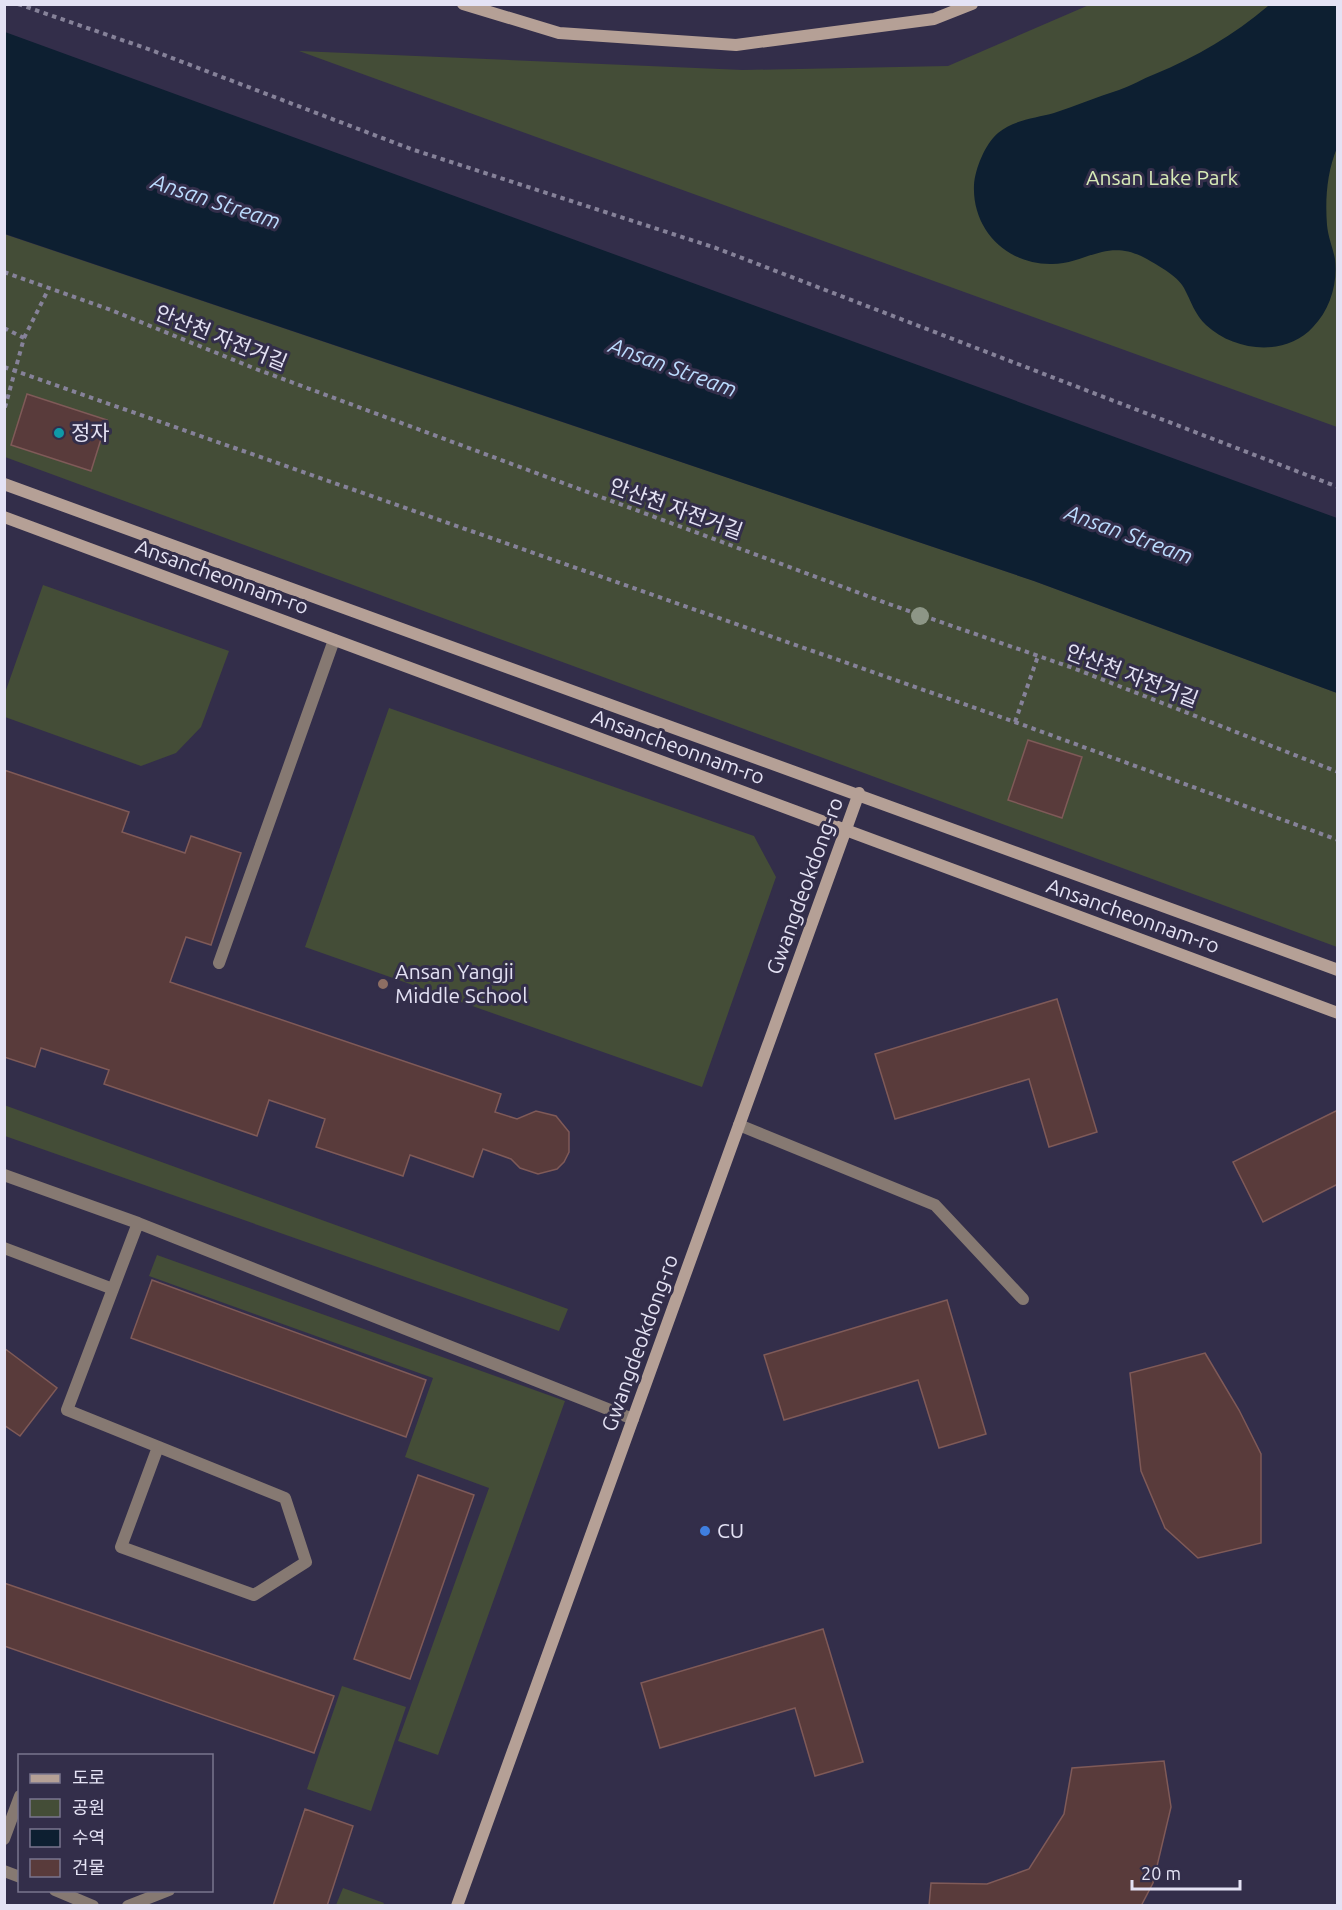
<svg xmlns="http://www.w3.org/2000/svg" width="1342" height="1910" viewBox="0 0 1342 1910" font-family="Ubuntu,'Noto Sans KR',sans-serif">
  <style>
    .green { fill: #444d37 }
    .water { fill: #0d1f31 }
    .building { fill: #593b3b; stroke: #7f5a58; stroke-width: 1.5 }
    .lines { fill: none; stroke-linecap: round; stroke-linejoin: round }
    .path { stroke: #868299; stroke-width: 4; stroke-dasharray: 4.5 4.5; stroke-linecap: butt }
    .lane { stroke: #867972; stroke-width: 12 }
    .street { stroke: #867972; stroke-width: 12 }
    .secondary { stroke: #b5a096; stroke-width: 12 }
    .tree { fill: #8d9686 }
    .culture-dot { fill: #0f9aa8; stroke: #332e4a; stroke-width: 2 }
    .education-dot { fill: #8d6e63; stroke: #332e4a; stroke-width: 2 }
    .shop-dot { fill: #3f7fe0; stroke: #332e4a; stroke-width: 2 }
    .labels { text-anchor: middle; stroke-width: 6; stroke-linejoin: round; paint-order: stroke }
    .park-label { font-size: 21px; fill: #d7ebb7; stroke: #332e4a }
    .street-label { font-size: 21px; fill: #e4e2f4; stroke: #332e4a }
    .poi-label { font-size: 21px; fill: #e4e2f4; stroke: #332e4a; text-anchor: start }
    .water-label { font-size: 22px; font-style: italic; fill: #bbdbfd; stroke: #332e4a }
  </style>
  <rect width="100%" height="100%" fill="#332e4a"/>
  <!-- green -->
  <path class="green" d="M1089 5H1337V427L299 51 743 70 948 66Z
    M4 234 1034 581 1337 693V947L5 457Z
    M43 585 229 651 201 727 176 753 141 766 5 717V693Z
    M389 708 754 836 776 877 702 1087 305 947Z
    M4 1105 568 1309 559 1331 5 1136Z
    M157 1255 565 1401 438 1755 398 1741 489 1488 405 1457 433 1378 149 1276Z
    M342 1686 406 1707 371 1811 307 1789Z
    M343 1888 384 1903 383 1905H336Z"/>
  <!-- water -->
  <path class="water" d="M1275 5 1337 6V148C1327 172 1325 199 1327 225 1328 237 1333 248 1335 259 1338 283 1330 310 1313 327 1286 357 1235 352 1206 325 1195 315 1191 301 1184 288 1177 275 1157 265 1145 258 1106 237 1085 265 1050 264 1006 264 972 229 974 185 975 169 985 144 998 133 1013 120 1036 118 1054 113 1075 106 1097 97 1119 90 1131 86 1142 79 1155 74 1196 57 1234 35 1268 6Z
    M5 32 1337 518V693L1034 581 5 234Z"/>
  <!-- building -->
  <path class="building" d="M27 394 107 420 91 471 11 445Z
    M1028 740 1082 757 1062 818 1008 800Z
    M4 770 129 812 122 832 185 853 191 836 241 853 211 945 186 937 170 982 501 1094 495 1112 517 1119 536 1111 556 1116 569 1132V1152L564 1162 557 1169 538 1174 520 1168 511 1159 483 1149 473 1177 410 1155 403 1176 316 1147 325 1119 269 1100 257 1136 104 1084 109 1070 41 1048 35 1067 4 1057Z
    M1057 999 1097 1132 1049 1147 1029 1079 895 1119 875 1054Z
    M1338 1110V1184L1263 1222 1233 1162Z
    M152 1280 426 1380 406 1437 131 1338Z
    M947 1300 986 1434 939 1448 918 1380 784 1420 764 1355Z
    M4 1348 57 1388 20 1436 4 1425Z
    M1205 1353 1239 1410 1261 1454V1543L1198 1558 1165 1528 1141 1471 1130 1373Z
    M418 1475 474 1495 410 1679 354 1659Z
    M4 1583 334 1696 314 1753 4 1646Z
    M823 1629 863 1762 815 1776 795 1708 660 1748 641 1683Z
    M1164 1761 1171 1807 1153 1883 1141 1906H929L931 1883 987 1884 1029 1869 1064 1814 1072 1768Z
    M305 1809 353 1826 327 1906H273Z"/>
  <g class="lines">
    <!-- path -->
    <path class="path" d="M18 4 151 50 411 149 716 248 1338 487
      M4 272 111 310 256 369 889 604 1073 668 1338 772
      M4 328 24 338 4 411
      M24 338 49 288
      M4 367 1015 722 1338 840
      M1015 722 1038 656"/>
    <!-- lane -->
    <path class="lane" d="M219 963 334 640
      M4 1175 138 1223
      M4 1248 113 1289
      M158 1447 121 1547 254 1595 306 1562 285 1498 67 1410 138 1223 633 1419
      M4 1839 20 1796
      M4 1871 20 1877
      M55 1890 93 1906
      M128 1906 169 1890"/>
    <!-- street -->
    <path class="street" d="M739 1125 935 1205 1023 1299"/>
    <!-- secondary -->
    <path class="secondary" d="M463 4 559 33 736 45 934 19 972 4
      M4 484 1338 970
      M4 517 1338 1013
      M457 1906 859 793"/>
  </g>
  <!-- trees -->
  <circle class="tree" cx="920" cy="616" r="9"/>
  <!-- markers -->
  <circle class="culture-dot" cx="59" cy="433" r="6"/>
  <circle class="education-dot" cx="383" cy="984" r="6"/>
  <circle class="shop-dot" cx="705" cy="1531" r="6"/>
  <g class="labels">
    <!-- park labels -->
    <g class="park-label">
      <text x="1162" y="185">Ansan Lake Park</text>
    </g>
    <!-- street labels -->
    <g class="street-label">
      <text transform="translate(221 338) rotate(22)" y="7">안산천 자전거길</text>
      <text transform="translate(676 509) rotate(20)" y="7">안산천 자전거길</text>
      <text transform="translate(222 577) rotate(20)" y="7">Ansancheonnam-ro</text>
      <text transform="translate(1132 676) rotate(21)" y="7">안산천 자전거길</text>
      <text transform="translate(678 747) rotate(20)" y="7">Ansancheonnam-ro</text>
      <text transform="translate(805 886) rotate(-70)" y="7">Gwangdeokdong-ro</text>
      <text transform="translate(1133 916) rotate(20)" y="7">Ansancheonnam-ro</text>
      <text transform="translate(640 1343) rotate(-70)" y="7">Gwangdeokdong-ro</text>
    </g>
    <!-- poi labels -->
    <g class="poi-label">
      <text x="71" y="440">정자</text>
      <text x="395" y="979">Ansan Yangji<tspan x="395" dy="24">Middle School</tspan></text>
      <text x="717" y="1538">CU</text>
    </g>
    <!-- water labels -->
    <g class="water-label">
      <text transform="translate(216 201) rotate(18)" y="8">Ansan Stream</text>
      <text transform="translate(673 367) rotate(20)" y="8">Ansan Stream</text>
      <text transform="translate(1129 534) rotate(20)" y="8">Ansan Stream</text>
    </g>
  </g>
  <!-- border -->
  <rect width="1342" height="1910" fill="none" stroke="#e4e2f4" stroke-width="12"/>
  <!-- legend -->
  <rect x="18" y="1754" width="195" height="138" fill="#332e4a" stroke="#7a768e" stroke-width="1.5"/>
  <rect x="30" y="1774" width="30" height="9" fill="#b5a096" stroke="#7a768e" stroke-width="1.5"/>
  <text x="72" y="1784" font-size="18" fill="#e4e2f4">도로</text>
  <rect x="30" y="1799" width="30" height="18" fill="#444d37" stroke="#7a768e" stroke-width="1.5"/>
  <text x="72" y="1814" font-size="18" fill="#e4e2f4">공원</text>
  <rect x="30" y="1829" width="30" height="18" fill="#0d1f31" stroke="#7a768e" stroke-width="1.5"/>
  <text x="72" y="1844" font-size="18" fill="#e4e2f4">수역</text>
  <rect x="30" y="1859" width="30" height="18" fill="#593b3b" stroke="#7a768e" stroke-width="1.5"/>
  <text x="72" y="1874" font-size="18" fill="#e4e2f4">건물</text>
  <!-- scale -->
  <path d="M1132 1880v9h108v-9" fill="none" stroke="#e4e2f4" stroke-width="3"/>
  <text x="1141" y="1880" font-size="18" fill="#e4e2f4" stroke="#332e4a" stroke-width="4.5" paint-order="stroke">20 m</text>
</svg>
